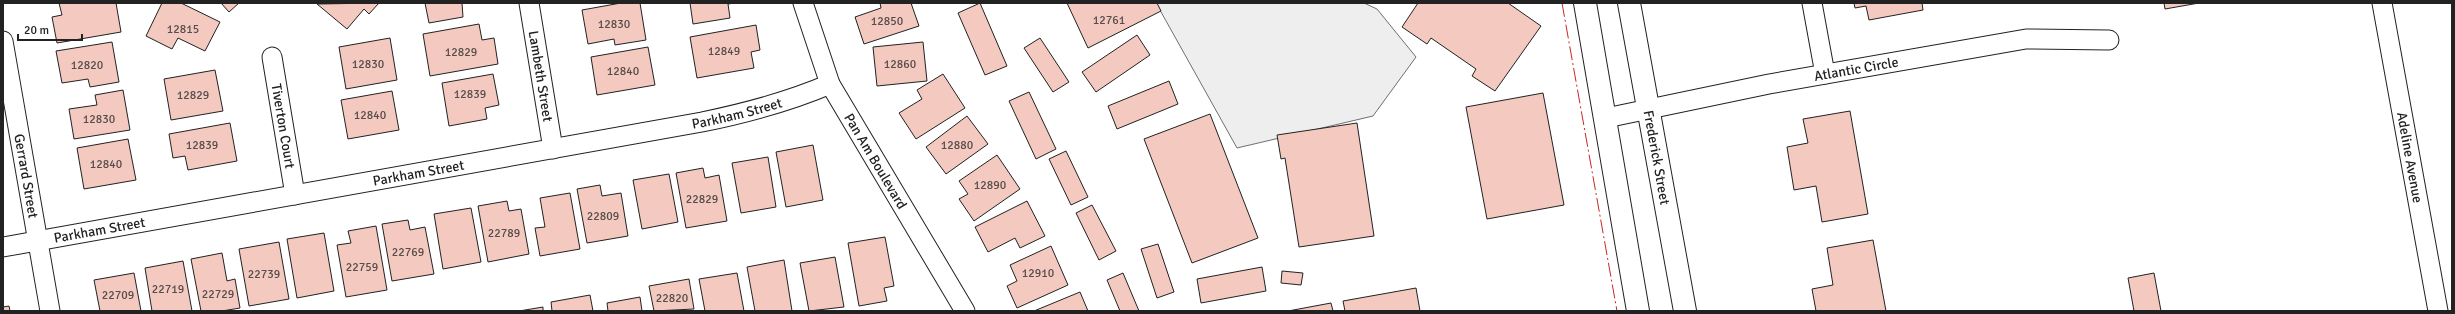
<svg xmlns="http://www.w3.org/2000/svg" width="2455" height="314" viewBox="0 0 2455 314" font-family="Signika,sans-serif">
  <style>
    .green { fill: #eee; stroke: #6f6f6f }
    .building { fill: #f3c9c0; stroke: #222 }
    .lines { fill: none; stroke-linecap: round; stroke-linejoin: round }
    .street-casing { stroke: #222; stroke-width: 21 }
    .secondary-casing { stroke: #222; stroke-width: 24 }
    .street { stroke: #fff; stroke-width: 19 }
    .secondary { stroke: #fff; stroke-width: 22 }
    .power { stroke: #c62828; stroke-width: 1; stroke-dasharray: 14 3 2 3; stroke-linecap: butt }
    .labels { text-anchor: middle; stroke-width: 3; stroke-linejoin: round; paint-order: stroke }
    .number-label { font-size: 12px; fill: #564c4a }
    .street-label { font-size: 14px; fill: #222; stroke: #fff }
  </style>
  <rect width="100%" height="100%" fill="#fff"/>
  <!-- green -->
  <path class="green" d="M1156 3H1364L1377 9 1416 57 1373 116 1237 148Z"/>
  <!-- building -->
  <path class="building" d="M59 3H116L121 32 57 43 52 17 62 15Z
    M162 3H181L220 22 205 51 178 38 172 49 146 36Z
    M221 3H239L229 12Z
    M379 3 369 14 364 9 347 29 317 4Z
    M425 3H462L463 17 429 23Z
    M621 3H640L646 40 615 45 614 39 588 44 582 10Z
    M690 3H735L728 4 730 18 693 24Z
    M880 3H911L919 26 864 44 855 17 881 8Z
    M980 3 1007 66 985 75 958 13Z
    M1067 3H1157L1161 11 1088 48Z
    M1418 3H1508L1541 26 1495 91 1472 76 1476 69 1431 38 1427 44 1402 27Z
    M1854 3H1922L1923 10 1869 20 1866 6 1855 8Z
    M2164 3H2199L2165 9Z
    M479 24 482 40 494 38 498 64 430 76 423 34Z
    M756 25 760 50 751 52 754 68 697 78 690 37Z
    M1137 35 1150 55 1096 92 1082 72Z
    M390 38 397 80 346 89 339 47Z
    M1040 38 1069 82 1053 92 1024 48Z
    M112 42 119 82 90 87 88 79 62 83 56 51Z
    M923 42 927 81 877 86 873 47Z
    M648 47 655 85 597 95 591 57Z
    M215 70 223 111 171 120 164 79Z
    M493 74 499 105 485 108 487 119 449 126 442 83Z
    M943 74 965 108 916 139 899 113 922 99 917 90Z
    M1169 81 1178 104 1117 129 1108 106Z
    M123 90 130 130 74 139 69 109 97 105 95 95Z
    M392 91 399 130 348 139 341 100Z
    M1029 92 1056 149 1036 159 1009 101Z
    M1543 93 1564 205 1487 219 1466 107Z
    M1850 111 1868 214 1822 222 1816 186 1794 190 1787 147 1808 143 1803 119Z
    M1210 114 1258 238 1192 263 1144 139Z
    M967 116 988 144 946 174 926 147Z
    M230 123 237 161 188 170 185 156 173 158 169 134Z
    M1357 123 1374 236 1299 247 1285 158 1281 159 1277 135Z
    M128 139 136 180 84 189 77 148Z
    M813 145 823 200 786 207 776 152Z
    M1066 151 1088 197 1071 205 1049 159Z
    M997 155 1020 189 974 221 959 199 968 194 959 181Z
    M768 157 776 207 741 213 732 163Z
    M703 168 705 178 719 175 727 221 686 228 676 173Z
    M669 174 678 222 642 229 633 180Z
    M600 185 602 196 621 193 628 236 587 243 577 189Z
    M570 193 580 249 540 256 535 228 545 227 540 198Z
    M507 201 509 211 521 209 529 254 488 262 478 206Z
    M1027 201 1045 236 1020 248 1015 238 988 252 975 227Z
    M1092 205 1116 251 1099 260 1076 213Z
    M471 208 481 262 443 269 434 214Z
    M408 220 410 230 425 227 434 274 392 281 382 224Z
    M376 226 387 290 346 297 337 245 351 243 348 231Z
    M324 233 334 291 297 298 287 239Z
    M885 237 894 286 884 288 887 301 859 306 848 243Z
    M1873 240 1886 311H1816L1812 289 1833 285 1827 248Z
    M279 242 289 299 249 306 239 249Z
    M1158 244 1174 292 1157 298 1141 249Z
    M1051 246 1068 285 1017 308 1007 286 1017 281 1010 265Z
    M222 253 227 281 235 279 240 308 222 311H201L191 259Z
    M835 257 844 307 809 311 800 263Z
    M784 260 792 311H755L747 267Z
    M183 261 192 311H152L145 268Z
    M1262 267 1266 291 1201 303 1197 279Z
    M1282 271 1303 273 1301 285 1281 283Z
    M134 273 141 311H100L94 280Z
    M737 273 744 311H705L699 279Z
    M1123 273 1139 311H1120L1107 280Z
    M2154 273 2161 311H2134L2128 278Z
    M689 279 694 309 654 311 649 286Z
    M1416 288 1420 311H1345L1343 301Z
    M1080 292 1088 311H1034Z
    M590 295 593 311H552L551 302Z
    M640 297 642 311H608L607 303Z
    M1331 303 1333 311H1288Z
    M9 306 10 311H3V307Z
    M543 307V311H519Z"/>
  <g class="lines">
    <!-- street casing -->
    <g class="street-casing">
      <g id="street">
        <path id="s1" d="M529 3 553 149"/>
        <path id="s2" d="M803 3 830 84 965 311"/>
        <path d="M1812 3 1825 74"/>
        <path id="s3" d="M2382 3 2438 311"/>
        <path id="s4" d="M3 41 50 311"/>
        <path id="s5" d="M272 57 295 195"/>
        <path id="s6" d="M1606 118 1769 84 2026 39 2109 40"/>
        <path id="s7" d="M3 247 702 122C746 113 788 102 830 84"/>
      </g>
    </g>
    <!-- secondary casing -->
    <g class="secondary-casing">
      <g id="secondary">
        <path d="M1585 3 1638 311"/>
        <path id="s8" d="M1629 3 1685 311"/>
      </g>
    </g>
    <!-- street -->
    <use href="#street" class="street"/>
    <!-- secondary -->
    <use href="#secondary" class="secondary"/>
    <!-- power -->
    <path class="power" d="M1562 3 1617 311"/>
  </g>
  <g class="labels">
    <!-- number labels -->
    <g class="number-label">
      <text x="1109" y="24">12761</text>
      <text x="887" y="25">12850</text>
      <text x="614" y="28">12830</text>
      <text x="183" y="33">12815</text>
      <text x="724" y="55">12849</text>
      <text x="461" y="56">12829</text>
      <text x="368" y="68">12830</text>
      <text x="900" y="68">12860</text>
      <text x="87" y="69">12820</text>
      <text x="623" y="75">12840</text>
      <text x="470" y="98">12839</text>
      <text x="193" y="99">12829</text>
      <text x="370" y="119">12840</text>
      <text x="99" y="123">12830</text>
      <text x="202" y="149">12839</text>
      <text x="957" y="149">12880</text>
      <text x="106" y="168">12840</text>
      <text x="990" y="189">12890</text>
      <text x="702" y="203">22829</text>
      <text x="603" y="220">22809</text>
      <text x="504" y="237">22789</text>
      <text x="408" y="256">22769</text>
      <text x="362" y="271">22759</text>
      <text x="1038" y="277">12910</text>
      <text x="264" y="278">22739</text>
      <text x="168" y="293">22719</text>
      <text x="218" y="298">22729</text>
      <text x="118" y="299">22709</text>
      <text x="672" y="302">22820</text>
    </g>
    <!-- street labels -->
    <g class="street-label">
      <text dy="5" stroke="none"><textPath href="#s6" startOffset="255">Atlantic Circle</textPath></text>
      <text dy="5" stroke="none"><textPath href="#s1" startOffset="74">Lambeth Street</textPath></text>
      <text dy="5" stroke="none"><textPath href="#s7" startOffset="746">Parkham Street</textPath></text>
      <text dy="5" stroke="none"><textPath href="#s5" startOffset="70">Tiverton Court</textPath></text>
      <text dy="5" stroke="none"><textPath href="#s8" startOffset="157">Frederick Street</textPath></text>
      <text dy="5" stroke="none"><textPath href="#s3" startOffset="157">Adeline Avenue</textPath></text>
      <text dy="5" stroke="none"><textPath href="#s2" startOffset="175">Pan Am Boulevard</textPath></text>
      <text dy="5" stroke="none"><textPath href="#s7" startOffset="422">Parkham Street</textPath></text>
      <text dy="5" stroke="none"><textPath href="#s4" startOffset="137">Gerrard Street</textPath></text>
      <text dy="5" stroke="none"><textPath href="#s7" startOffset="98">Parkham Street</textPath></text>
    </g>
  </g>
  <!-- border -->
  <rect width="2455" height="314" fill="none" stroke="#222222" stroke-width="8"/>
  <!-- scale -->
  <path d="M18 34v6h64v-6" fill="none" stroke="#222222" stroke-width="2"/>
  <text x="24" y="34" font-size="12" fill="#222222" stroke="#ffffff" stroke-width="3" paint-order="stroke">20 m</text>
</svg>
